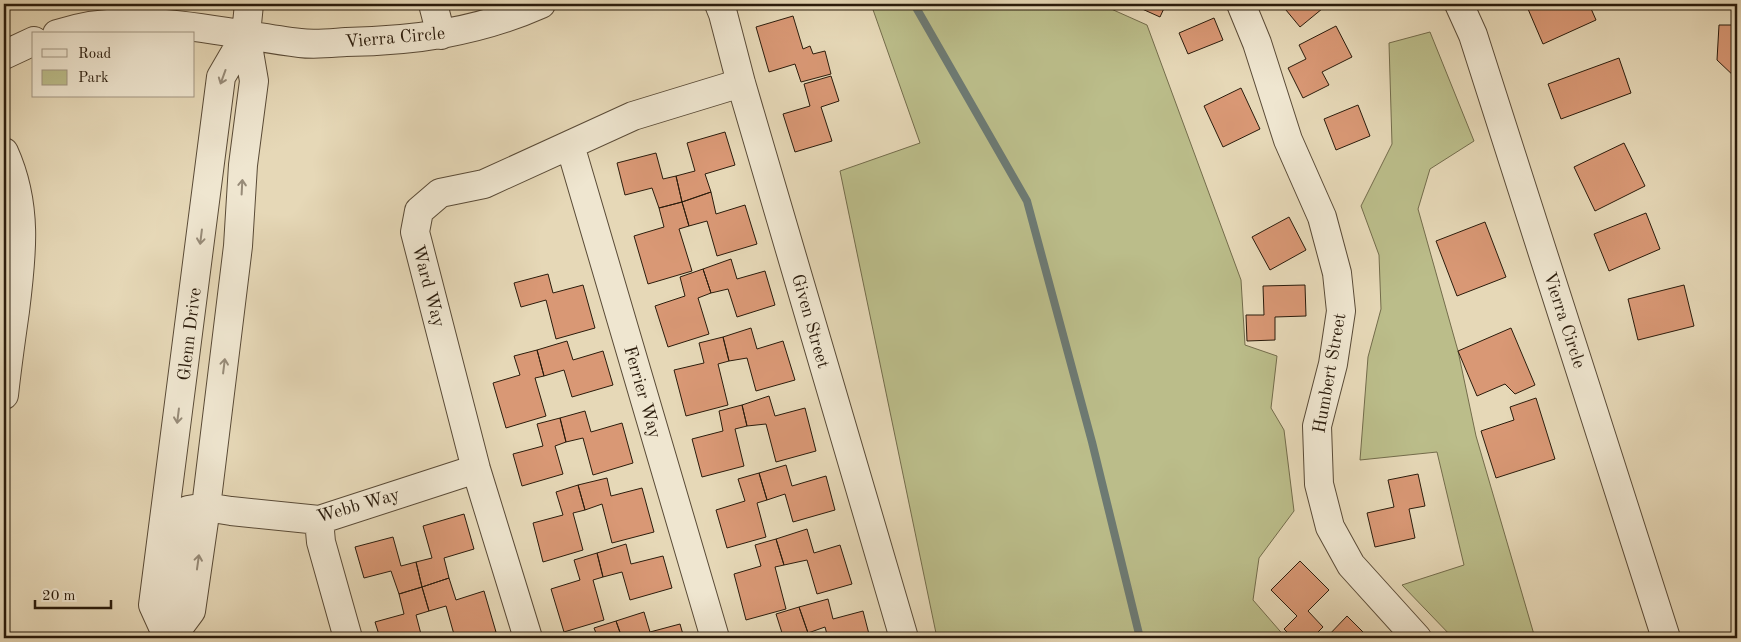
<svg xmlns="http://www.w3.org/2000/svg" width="1741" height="642" viewBox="0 0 1741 642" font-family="'Old Standard TT',serif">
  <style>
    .green { fill: #bbbd8a; stroke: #736c4b }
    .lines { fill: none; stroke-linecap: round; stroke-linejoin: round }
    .stream { stroke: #6d7a73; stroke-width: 8 }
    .building { fill: #d99875; stroke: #2b1c0c }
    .minor-casing { stroke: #5a4b37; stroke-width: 30 }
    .minor { stroke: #efe6d0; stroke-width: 28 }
    .oneway { stroke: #978b78 }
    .labels { text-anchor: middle; stroke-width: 5; stroke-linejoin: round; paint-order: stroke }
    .street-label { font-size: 18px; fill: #2b1c0c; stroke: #efe6d0 }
  </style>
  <rect width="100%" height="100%" fill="#e6d8b7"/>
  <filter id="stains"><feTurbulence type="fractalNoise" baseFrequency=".004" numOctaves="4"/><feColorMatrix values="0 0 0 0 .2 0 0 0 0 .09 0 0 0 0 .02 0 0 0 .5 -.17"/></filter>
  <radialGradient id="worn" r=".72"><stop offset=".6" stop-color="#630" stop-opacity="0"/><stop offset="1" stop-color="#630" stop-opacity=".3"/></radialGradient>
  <!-- green -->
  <path class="green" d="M871 4H1100L1147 25 1241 280 1245 345 1277 356 1271 408 1284 430 1294 511 1259 558 1253 600 1286 638H937L840 171 920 143Z
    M1430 32 1474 141 1430 169 1418 209 1458 351 1476 436 1535 638H1453L1402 585 1464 565 1437 452 1360 460 1368 357 1381 309 1379 255 1361 206 1392 144 1389 43Z"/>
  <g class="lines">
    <!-- stream -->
    <path class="stream" d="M914 4 1027 201 1092 442 1140 638"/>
  </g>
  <!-- building -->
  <path class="building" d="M1131 4H1166L1160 17Z
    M1281 4H1328L1300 27Z
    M1540 4H1589L1596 20 1543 44 1528 9Z
    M793 16 803 49 810 46 813 54 825 51 831 74 801 82 795 64 769 72 756 27Z
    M1214 18 1223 40 1188 54 1179 33Z
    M1719 25H1737V79L1717 60Z
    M1336 26 1352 57 1322 72 1329 85 1303 98 1288 68 1306 59 1299 45Z
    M1619 58 1631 93 1561 119 1548 84Z
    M831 76 839 101 821 107 832 141 795 152 783 114 810 106 804 84Z
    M1241 88 1260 129 1223 147 1204 106Z
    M1358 105 1370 136 1336 150 1324 119Z
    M725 132 735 165 705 174 711 192 682 202 676 176 695 171 687 143Z
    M1624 143 1645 186 1595 211 1574 167Z
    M656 153 663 179 676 176 682 202 659 208 652 188 625 195 617 163Z
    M711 192 716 214 745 205 757 244 717 256 707 221 689 226 682 202Z
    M682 202 689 226 679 229 692 271 648 284 634 236 664 227 659 208Z
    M1646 213 1660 249 1609 271 1594 234Z
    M1289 217 1306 250 1270 270 1252 237Z
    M1485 222 1506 277 1457 296 1436 241Z
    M731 259 737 279 765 271 775 305 737 317 728 289 711 293 703 269Z
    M703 269 711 293 698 298 709 334 668 347 655 306 685 296 680 277Z
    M548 274 553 293 583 285 595 328 556 339 546 300 521 307 514 283Z
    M1305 285 1306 316 1275 317V340L1247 341 1246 315H1264L1263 286Z
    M1684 285 1694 326 1638 340 1628 299Z
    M751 328 757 349 783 341 795 380 756 391 747 358 729 361 723 337Z
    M1511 328 1535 385 1515 394 1505 384 1477 396 1458 351Z
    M723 337 729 361 718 364 728 405 686 416 674 370 704 363 699 343Z
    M567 341 573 360 603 351 613 385 572 397 564 370 544 376 537 350Z
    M537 350 544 376 535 378 546 416 506 428 493 383 520 375 514 356Z
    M769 396 775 416 805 408 816 451 776 462 766 424 747 426 742 405Z
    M1536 398 1555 459 1496 478 1481 431 1514 420 1510 407Z
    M742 405 747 426 735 429 744 466 702 477 692 439 723 431 719 411Z
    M585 411 591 432 622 423 633 463 593 475 583 438 566 442 560 418Z
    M560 418 566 442 555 446 563 474 522 486 513 454 543 446 537 424Z
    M786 465 792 486 826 476 835 510 793 522 785 494 767 500 759 473Z
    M759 473 767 500 757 503 766 537 727 548 716 510 745 501 738 479Z
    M1418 474 1425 506 1409 509 1415 538 1375 547 1367 513 1394 507 1388 480Z
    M607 478 611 496 642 488 654 532 612 543 602 504 585 510 578 485Z
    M578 485 585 510 573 513 583 550 543 562 533 523 563 515 556 492Z
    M464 514 474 549 444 558 449 578 422 587 416 562 432 558 423 526Z
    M807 529 814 553 840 545 852 584 817 594 807 560 784 565 776 539Z
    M393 537 401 566 416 562 422 587 399 594 391 571 364 578 355 547Z
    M776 539 784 565 775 567 786 609 746 620 734 574 761 566 755 545Z
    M626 544 631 564 663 556 672 588 630 600 622 572 603 577 597 553Z
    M597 553 603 577 593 580 604 620 564 632 551 589 580 580 574 560Z
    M1300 561 1329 590 1308 611 1323 627 1312 638H1293L1284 629 1297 616 1271 590Z
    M449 578 456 600 484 591 496 632 474 638H455L446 606 429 611 422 587Z
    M422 587 429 611 416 615 422 638H380L375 622 404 614 399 594Z
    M828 599 833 619 863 611 870 638H828L825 627 808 633 799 607Z
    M799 607 808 633 795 637V638H775L783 636 776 614Z
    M644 612 650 632 680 624 684 638H622L616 621Z
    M1347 616 1369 638H1326Z
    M616 621 622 638H598L594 628Z"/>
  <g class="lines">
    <!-- minor casing -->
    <g class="minor-casing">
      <path id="minor" d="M433 4 441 35
        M719 4 723 14 741 83 904 638
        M1241 4 1257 43 1288 140 1322 217 1337 273 1341 311 1333 364 1317 426 1319 484 1330 527 1351 565 1417 638
        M1459 4 1473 35 1666 638
        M57 34C139 8 218 33 300 43 315 45 331 43 346 42 414 41 478 32 541 4
        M4 55 34 41
        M570 145 715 638
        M4 152C28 205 22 255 15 311 11 339 7 367 4 395
        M319 520 321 542 348 638
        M169 637 182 524 188 510 206 507 231 511 319 520 476 469
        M168 638 153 605 221 77 246 34
        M171 638 191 611 206 507 238 246 243 165 254 81 246 34 249 4
        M528 638 476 469 415 232 419 211 440 193 484 184 633 116 741 83"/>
    </g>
    <!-- minor -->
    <use href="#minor" class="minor"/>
  </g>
  <!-- one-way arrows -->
  <defs><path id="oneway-shaft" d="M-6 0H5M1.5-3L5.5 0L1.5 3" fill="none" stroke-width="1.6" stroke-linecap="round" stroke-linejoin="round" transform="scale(1.25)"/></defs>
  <g class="oneway">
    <use href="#oneway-shaft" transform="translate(223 77) rotate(110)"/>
    <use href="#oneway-shaft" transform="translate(242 187) rotate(-87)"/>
    <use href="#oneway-shaft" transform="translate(201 237) rotate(97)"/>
    <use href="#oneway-shaft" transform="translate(224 366) rotate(-83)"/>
    <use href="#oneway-shaft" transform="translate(178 416) rotate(97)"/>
    <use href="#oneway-shaft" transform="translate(198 562) rotate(-82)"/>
  </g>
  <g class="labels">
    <!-- street labels -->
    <g class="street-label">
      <text transform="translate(395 37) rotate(-5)" y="6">Vierra Circle</text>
      <text transform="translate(429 286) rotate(75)" y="6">Ward Way</text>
      <text transform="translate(1565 320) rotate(72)" y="6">Vierra Circle</text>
      <text transform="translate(811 321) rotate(74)" y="6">Given Street</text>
      <text transform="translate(189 334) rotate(-83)" y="6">Glenn Drive</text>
      <text transform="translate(1329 373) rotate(-80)" y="6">Humbert Street</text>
      <text transform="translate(643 392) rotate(74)" y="6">Ferrier Way</text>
      <text transform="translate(358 505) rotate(-16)" y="6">Webb Way</text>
    </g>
  </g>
  <!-- margin -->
  <rect width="1741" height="642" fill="none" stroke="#e6d8b7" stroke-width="20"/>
  <rect x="5" y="5" width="1731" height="632" fill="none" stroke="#2b1c0c" stroke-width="2.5"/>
  <rect x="10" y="10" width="1721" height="622" fill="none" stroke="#2b1c0c"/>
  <!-- legend -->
  <rect x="32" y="32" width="162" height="65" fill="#efe6d0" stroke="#a19582"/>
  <rect x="42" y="49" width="25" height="8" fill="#efe6d0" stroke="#a19582"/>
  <text x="78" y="58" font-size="15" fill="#2b1c0c">Road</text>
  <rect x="42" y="70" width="25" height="15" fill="#bbbd8a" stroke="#a19582"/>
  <text x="78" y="82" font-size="15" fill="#2b1c0c">Park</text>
  <!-- scale -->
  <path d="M35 600v8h76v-8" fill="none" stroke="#2b1c0c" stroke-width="2.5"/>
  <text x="42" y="600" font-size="15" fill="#2b1c0c" stroke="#efe6d0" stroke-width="4" paint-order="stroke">20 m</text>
  <rect width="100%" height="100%" filter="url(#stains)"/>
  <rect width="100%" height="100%" fill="url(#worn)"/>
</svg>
